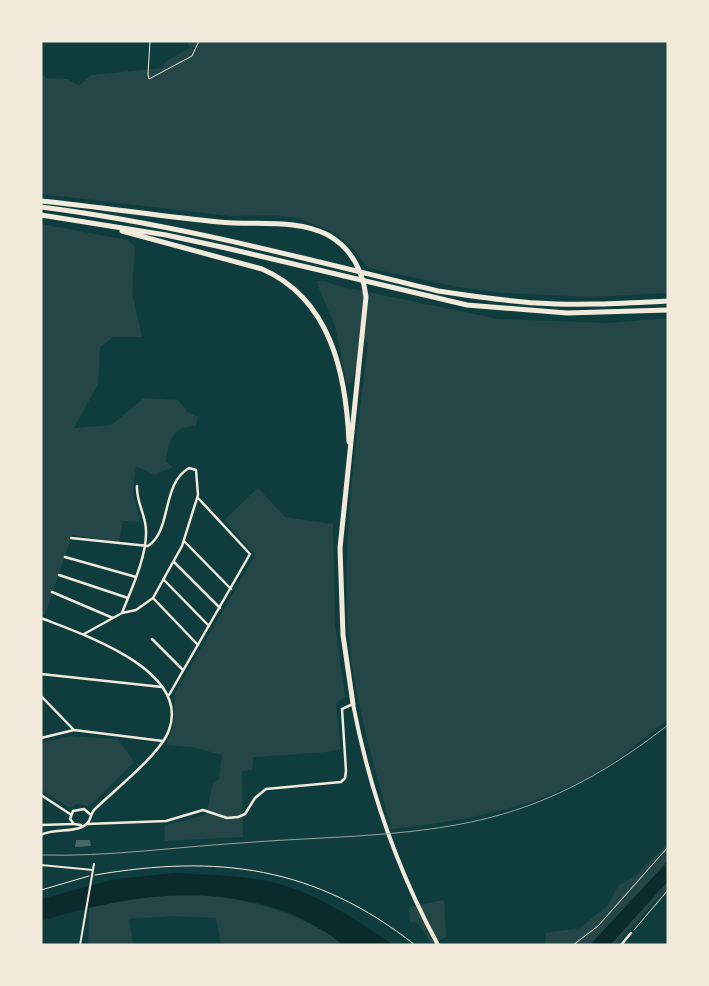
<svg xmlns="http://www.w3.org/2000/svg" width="709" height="986" viewBox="0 0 709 986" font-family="'Titillium Web',sans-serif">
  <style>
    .green { fill: #244646 }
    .water { fill: #0a2a2b }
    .building { fill: #486865 }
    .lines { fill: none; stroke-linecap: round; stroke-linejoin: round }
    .path { stroke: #f1e9da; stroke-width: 1 }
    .pedestrian { stroke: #f1e9da; stroke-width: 2 }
    .minor { stroke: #f1e9da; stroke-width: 2.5 }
    .secondary { stroke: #f1e9da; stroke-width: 4 }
    .motorway { stroke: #f1e9da; stroke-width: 5 }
    .rail { stroke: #97a49c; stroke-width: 1 }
  </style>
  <rect width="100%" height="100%" fill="#0f3d3e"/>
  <!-- green -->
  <path class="green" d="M187 41H668V293L592 297 547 295 503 293 458 287 368 268 352 248 335 233 301 219 276 215 230 216 41 194V73L46 78 68 79 79 86 91 75 162 68 166 61 190 48Z
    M41 224 128 240 135 247 132 293 142 337H113L100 347 98 384 74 428 111 425 144 398 178 400 187 412 198 417 196 426C172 426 168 442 166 462L173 467 155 475 136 466 133 495 141 522 123 521 119 542 72 535 45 615 41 614Z
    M322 280 334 285 498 319 609 323 668 318V719C645 738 622 757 597 772 535 809 461 821 391 829 378 779 363 729 354 678 336 567 355 454 368 343L364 339 352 381 349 385 346 382 335 326 318 286 317 281Z
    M258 488 285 517 333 524 335 624 345 697 336 703 341 749 327 752 253 757 252 770 242 771 243 837 165 841V825L206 815 213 783 219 779 222 755 192 747 166 745 173 728 175 693 255 555 224 520Z
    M70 736 118 739 134 762 90 806 77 804 70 808 41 790V743Z
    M668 843V861L590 945H545L546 933 580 928 607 906 619 885 635 876Z
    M668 881V887L616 945H609Z
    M210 895C261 903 302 914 344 945H221L216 918 172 916 129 919 133 945H88L89 907 153 896Z
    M444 900 446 937 431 944 418 923 410 922 409 907Z"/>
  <!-- water -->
  <path class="water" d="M668 861V881L613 942 609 945H590Z
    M175 873C212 875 251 875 286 886 325 898 360 923 394 945 381 945 356 948 344 945 339 943 334 937 329 934 315 926 299 916 284 911 201 883 123 896 41 921V899L115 879Z"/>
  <!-- building -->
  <path class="building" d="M76 840H90L91 846 75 847Z"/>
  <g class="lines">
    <!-- path -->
    <path class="path" d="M150 41 148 74 149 79 192 56 199 41
      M95 875C218 854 315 866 415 945
      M41 890 89 876
      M634 930 668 890
      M573 945 598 926 668 847"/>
    <!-- pedestrian -->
    <path class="pedestrian" d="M41 865 93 870
      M80 945 94 864"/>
    <!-- minor -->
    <path class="minor" d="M71 538 148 546C172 531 161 484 189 468L196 470 198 495 182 546 153 598 136 610 122 613 84 634
      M184 541 231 589
      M65 557 136 577
      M174 562 220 608
      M59 575 128 598
      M164 580 209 626
      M52 592 113 618
      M153 598 198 645
      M122 613C131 590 147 556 146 531 146 515 136 502 137 486
      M41 618C82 634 191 670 169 730 161 754 113 791 94 810 91 814 91 817 89 821 80 835 55 827 41 835
      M152 639 183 670
      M41 674 162 687
      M169 695 250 554 198 498
      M41 696 74 730
      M41 738 74 730 163 741
      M41 795 70 814
      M87 824 166 821 203 810 227 818 238 817 245 814 255 798 266 789 341 782 345 778 346 771 342 709 353 704
      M41 825 73 824
      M81 825 74 824 70 819 73 811 84 809 91 815
      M621 945 631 933"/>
    <!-- secondary -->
    <path class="secondary" d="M353 704C369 788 397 869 438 945"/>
    <!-- motorway -->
    <path class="motorway" d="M41 201C101 207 160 216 219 222 254 226 296 218 328 235 351 248 363 271 366 297L340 548 343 635 353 704
      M41 207C176 224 306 259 438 291 471 296 504 301 537 303 581 306 624 303 668 301
      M41 215 166 235 226 248 467 305 567 313 668 310
      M122 231 262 269C331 299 346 374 349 442"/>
    <!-- rail -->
    <path class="rail" d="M41 855C107 857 175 847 241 843 325 836 422 838 503 814 565 796 618 764 668 725"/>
  </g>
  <!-- border -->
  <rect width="709" height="986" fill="none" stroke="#f1e9da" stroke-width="85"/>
</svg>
